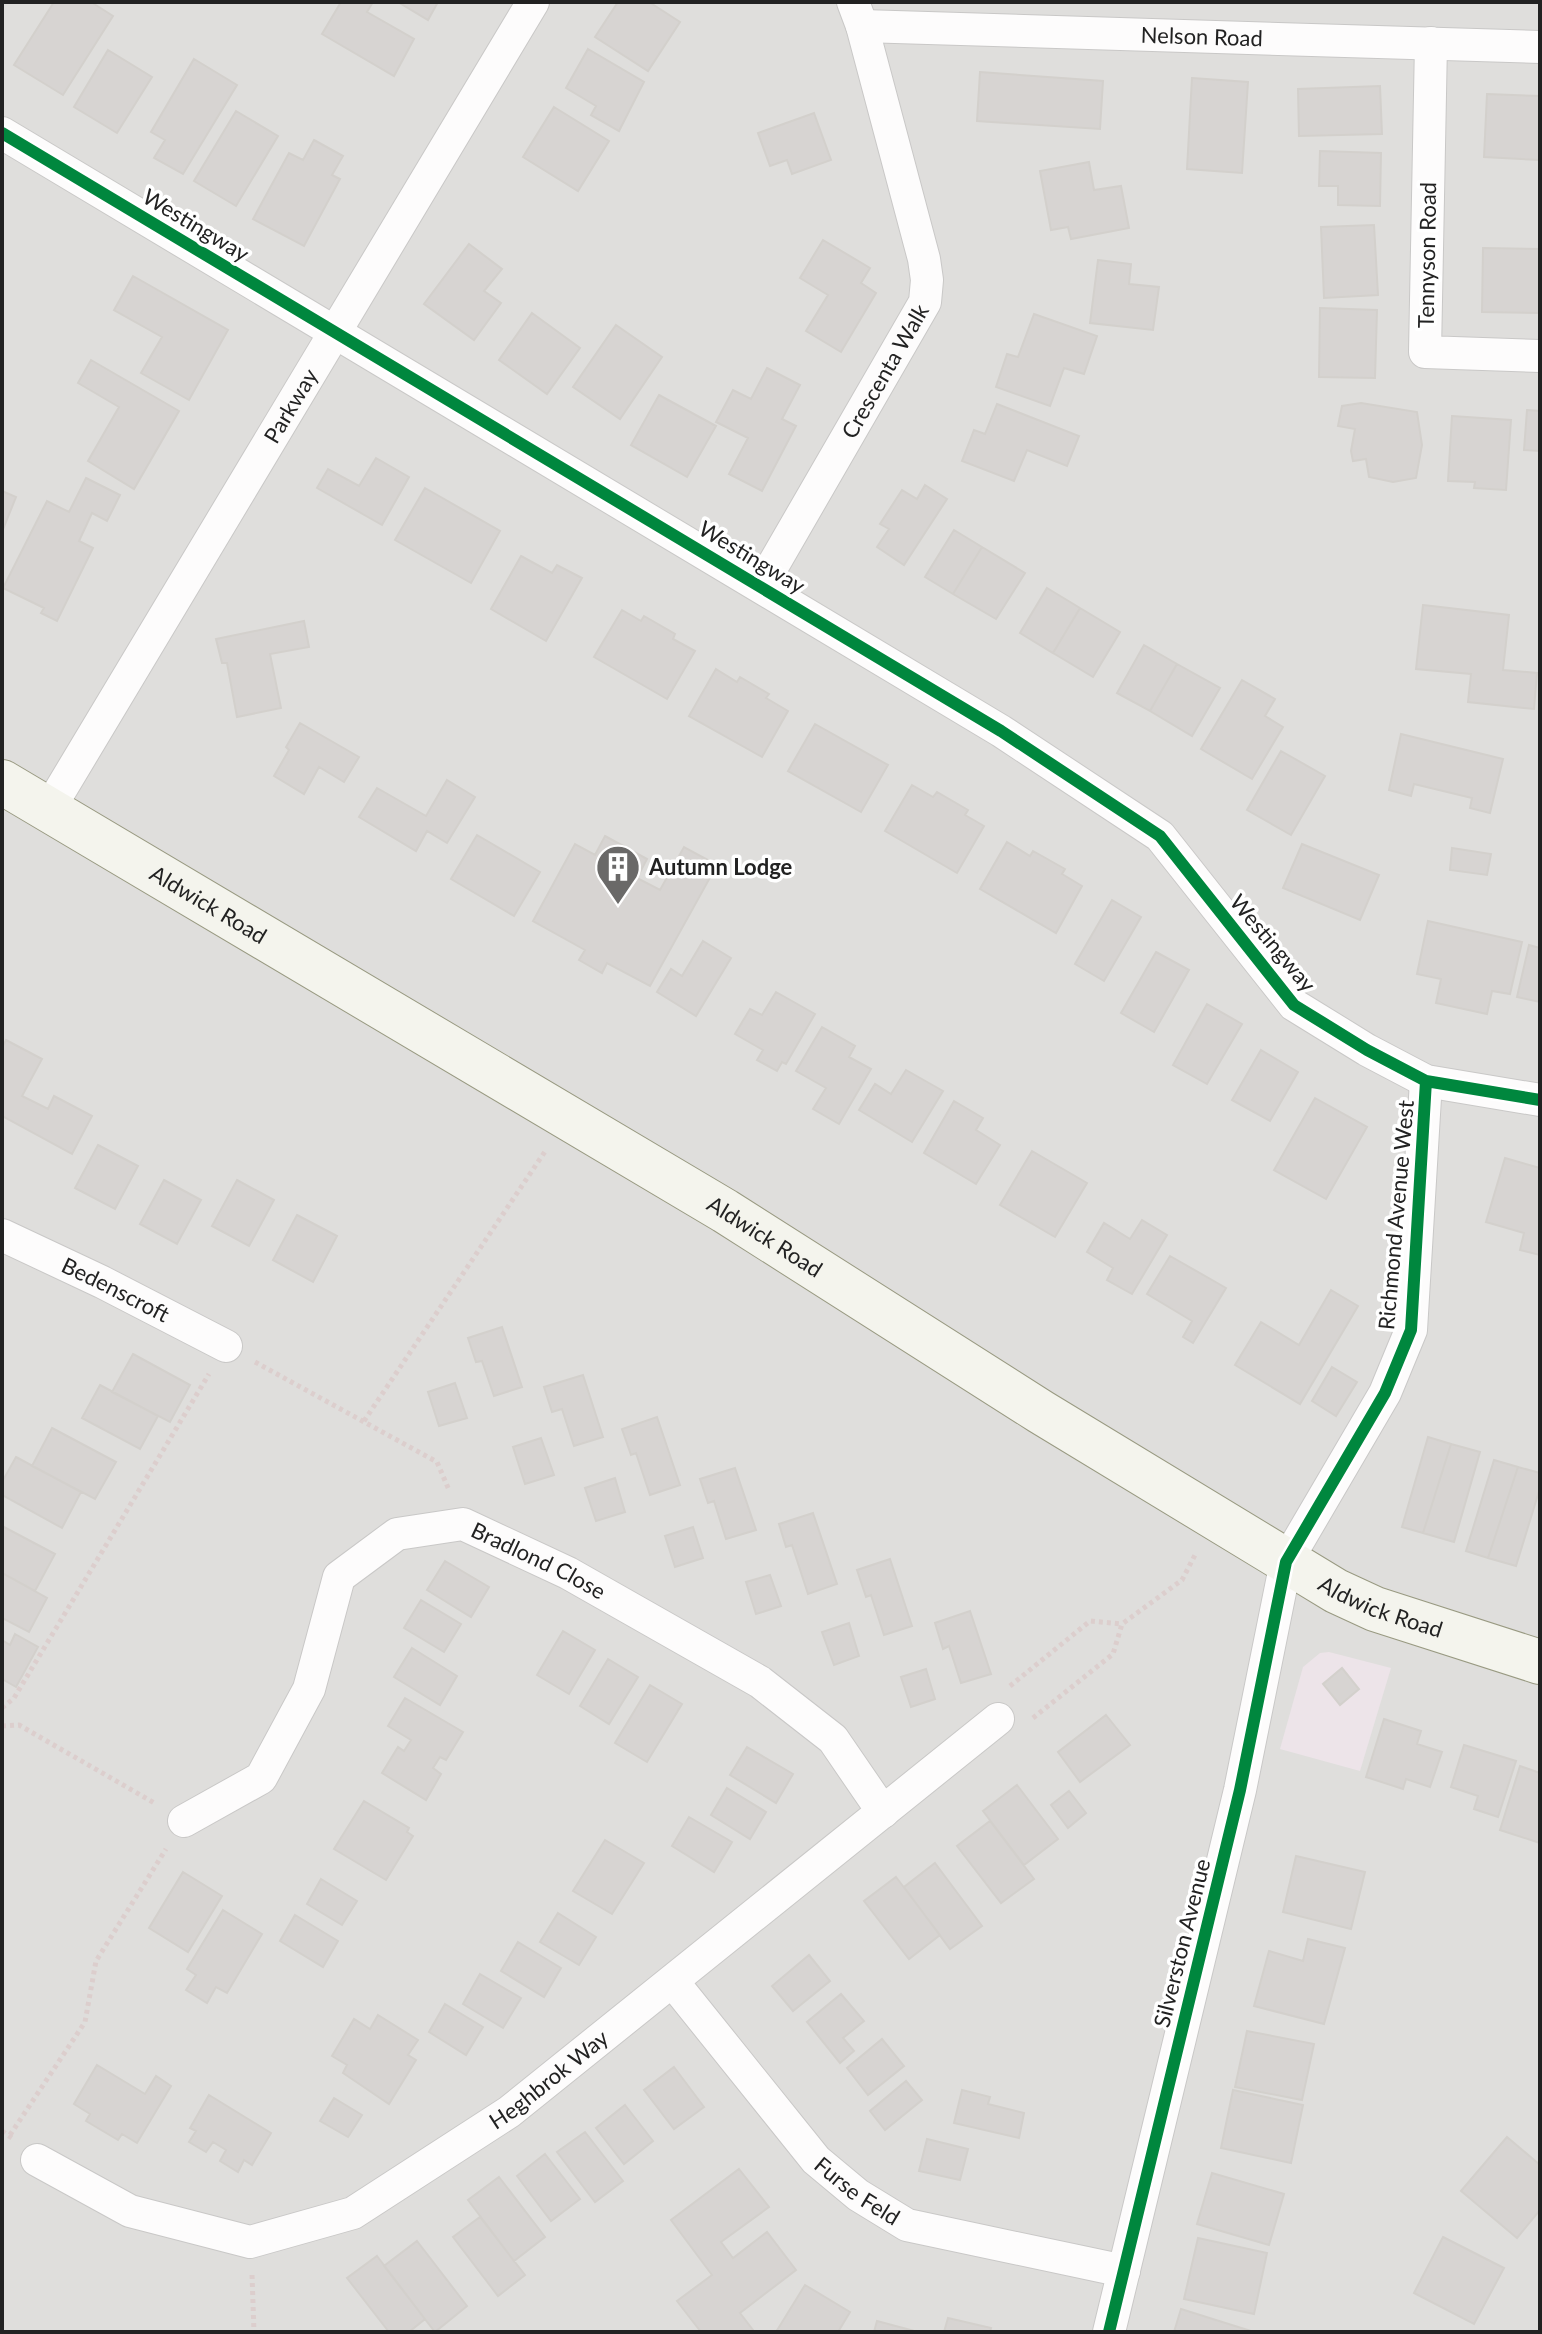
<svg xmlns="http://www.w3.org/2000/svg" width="1542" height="2334" viewBox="0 0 1542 2334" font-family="Lato,sans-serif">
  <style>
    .residential { fill: #dfdedc }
    .industrial { fill: #ede4e9 }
    .building { fill: #d7d4d2; stroke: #d3d0cc; stroke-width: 2 }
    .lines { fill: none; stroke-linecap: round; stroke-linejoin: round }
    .street-casing { stroke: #c9c8c7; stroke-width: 34 }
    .secondary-casing { stroke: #999a82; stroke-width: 46 }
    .path { stroke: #dccecd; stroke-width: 5; stroke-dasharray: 4 4; stroke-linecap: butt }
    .street { stroke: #fdfcfc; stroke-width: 32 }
    .secondary { stroke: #f4f4ed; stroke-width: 44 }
    .cycleway-casing { stroke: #fff; stroke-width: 17 }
    .cycleway { stroke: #00873e; stroke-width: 12 }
    .labels { text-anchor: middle; stroke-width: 7; stroke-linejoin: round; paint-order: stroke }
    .street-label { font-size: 22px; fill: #222; stroke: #fff }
    .poi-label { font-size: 22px; font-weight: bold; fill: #222; stroke: #fff; text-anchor: start }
  </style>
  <rect width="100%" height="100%" fill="#f0eeeb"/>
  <!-- residential -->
  <path class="residential" d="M2 2H1540V2332H2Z"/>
  <!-- industrial -->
  <path class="industrial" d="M1329 1652 1391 1668 1360 1771 1280 1749 1303 1667 1320 1653Z"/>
  <!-- building -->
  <path class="building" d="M54 2H91L113 16 63 95 14 65Z
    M341 2H373L367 12 414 39 394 76 322 34Z
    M398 2H438L428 20Z
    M618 2H649L680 22 648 71 595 37Z
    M588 49 644 82 619 131 591 115 596 106 566 88Z
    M108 50 152 77 117 133 74 107Z
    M194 59 237 85 183 174 154 158 165 140 151 132Z
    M980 72 1103 81 1100 129 977 121Z
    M1192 78 1248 82 1242 173 1187 169Z
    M1380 86 1382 134 1299 136 1298 89Z
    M1487 94 1540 96V160L1484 157Z
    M554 107 609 141 578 191 523 157Z
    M236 111 278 136 236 206 194 181Z
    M814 113 831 160 792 174 787 160 770 166 758 133Z
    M314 140 343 156 332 175 340 179 304 246 253 219 289 153 303 160Z
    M1320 151 1381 153 1380 206 1338 205V186H1319Z
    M1089 162 1094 190 1121 186 1129 228 1071 239 1068 227 1051 230 1040 171Z
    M1374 225 1378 295 1324 298 1321 227Z
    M823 240 870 268 861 283 876 293 841 352 806 331 828 295 800 278Z
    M469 244 502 269 484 291 501 303 474 340 424 304Z
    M1483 248 1540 249V313L1482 312Z
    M1098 260 1131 264 1129 284 1159 287 1153 330 1090 323Z
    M133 276 228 330 189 400 141 373 162 337 114 310Z
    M1320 308 1377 310 1375 378 1319 377Z
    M532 313 580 348 547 394 499 360Z
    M1034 314 1097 336 1084 374 1064 368 1050 406 996 387 1007 354 1018 357Z
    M616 325 662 357 620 419 573 387Z
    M91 360 179 411 134 489 88 461 119 407 78 383Z
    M767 368 800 385 782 419 796 426 762 491 729 474 748 438 716 422 733 390 751 399Z
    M659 395 716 426 687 477 631 445Z
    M1361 403 1417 412 1422 445 1416 478 1393 482 1369 477 1366 459 1353 461 1351 451 1355 429 1338 426 1342 406Z
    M997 404 1079 436 1067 466 1027 450 1014 481 962 461 974 430 985 434Z
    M1527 410 1540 411V451L1524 450Z
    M1452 416 1511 420 1506 490 1474 488 1475 482 1448 481Z
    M376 458 409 477 382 525 317 488 328 469 359 486Z
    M86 478 120 495 107 521 92 513 79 541 93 548 57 621 41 613 44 608 3 588 47 501 69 512Z
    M925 485 947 499 904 565 877 547 889 529 880 524 902 490 917 499Z
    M425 488 500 531 471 583 395 540Z
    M2 491 16 497 2 532Z
    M954 530 982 547 953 594 925 577Z
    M982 547 1025 573 996 619 953 594Z
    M521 556 552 573 557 565 582 578 546 641 491 609Z
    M1047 588 1080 608 1053 653 1020 633Z
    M1423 605 1509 615 1503 670 1537 673 1534 709 1468 702 1471 674 1416 669Z
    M1080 608 1120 632 1093 677 1053 653Z
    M622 610 641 621 644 616 675 634 673 639 695 651 667 699 594 657Z
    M304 621 309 647 270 654 281 708 237 717 227 663H222L216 639Z
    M1144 645 1177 664 1150 711 1117 693Z
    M1177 664 1220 688 1192 736 1150 711Z
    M716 669 737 682 740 677 769 694 766 698 788 711 762 757 689 716Z
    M1242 680 1275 699 1265 716 1283 727 1252 779 1201 749Z
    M300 723 359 757 344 782 319 767 304 794 274 776 289 750 286 747Z
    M815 724 888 765 861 812 788 771Z
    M1401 734 1503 759 1490 813 1470 808 1472 798 1414 784 1411 796 1389 790Z
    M1281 751 1325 776 1291 835 1247 810Z
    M447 780 475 797 447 843 427 831 416 851 359 817 377 788 426 816Z
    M912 785 933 797 937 792 968 810 965 815 984 826 957 873 885 831Z
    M477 835 540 872 514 916 451 879Z
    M605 836 647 859 637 878 660 890 684 847 717 865 650 986 607 963 602 973 579 960 585 950 533 921 575 844 595 855Z
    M1007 842 1030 856 1033 851 1065 869 1062 874 1082 886 1056 933 980 889Z
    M1302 844 1379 875 1360 920 1283 888Z
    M1452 848 1491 854 1487 875 1450 870Z
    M1112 900 1141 917 1104 981 1075 964Z
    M1428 921 1522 942 1510 994 1492 991 1487 1014 1436 1003 1441 979 1417 974Z
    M703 941 731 958 696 1016 657 992 671 969 682 976Z
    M1529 945 1540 948V1002L1517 997Z
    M1156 952 1189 970 1154 1032 1121 1013Z
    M776 992 815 1014 786 1064 782 1062 777 1071 757 1060 763 1050 735 1034 750 1009 762 1015Z
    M1207 1004 1242 1024 1207 1084 1173 1065Z
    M822 1027 855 1046 849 1057 871 1069 839 1124 813 1109 826 1088 796 1071Z
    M6 1040 42 1059 22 1096 48 1109 54 1096 92 1116 72 1154 2 1116V1048Z
    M1261 1050 1298 1072 1270 1121 1232 1100Z
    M906 1070 943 1091 912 1142 859 1110 875 1084 891 1094Z
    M1315 1098 1367 1127 1326 1199 1274 1170Z
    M954 1101 983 1118 976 1130 1000 1145 976 1184 924 1153Z
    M98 1145 138 1166 115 1209 75 1188Z
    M1032 1151 1087 1183 1055 1237 1000 1205Z
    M1505 1158 1540 1168V1255L1520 1250 1524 1233 1486 1222Z
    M164 1180 201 1200 177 1244 140 1224Z
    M237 1180 274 1200 249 1246 212 1226Z
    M297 1215 337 1236 313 1282 273 1260Z
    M1142 1220 1167 1235 1132 1294 1107 1280 1113 1268 1087 1252 1104 1223 1130 1239Z
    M1170 1256 1226 1288 1193 1343 1183 1337 1192 1321 1147 1294Z
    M1331 1290 1358 1306 1300 1404 1235 1365 1261 1322 1299 1345Z
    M502 1327 522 1387 494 1396 482 1361 476 1362 468 1338Z
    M133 1354 190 1385 170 1422 112 1392Z
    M1332 1367 1357 1382 1336 1416 1312 1401Z
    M583 1375 603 1437 574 1446 562 1409 552 1412 544 1387Z
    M455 1383 467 1418 439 1426 428 1392Z
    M100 1385 158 1416 140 1449 82 1418Z
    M657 1417 680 1485 650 1495 636 1453 631 1455 622 1429Z
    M52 1428 116 1462 95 1499 32 1466Z
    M1428 1437 1451 1444 1423 1533 1402 1527Z
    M541 1438 554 1475 525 1484 513 1447Z
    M1451 1444 1480 1452 1454 1542 1423 1533Z
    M16 1457 81 1492 62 1528 2 1495V1482Z
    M1494 1460 1518 1467 1488 1558 1466 1551Z
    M1518 1467 1540 1473V1488L1516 1566 1488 1558Z
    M735 1468 756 1530 726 1539 714 1501 708 1503 700 1479Z
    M615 1478 625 1512 596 1521 585 1488Z
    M813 1513 837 1584 808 1594 792 1545 786 1547 779 1524Z
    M2 1526 55 1554 35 1591 2 1573Z
    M693 1527 703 1558 675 1567 665 1536Z
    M890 1559 912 1626 884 1635 871 1595 866 1597 857 1570Z
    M445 1561 489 1587 471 1617 427 1590Z
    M2 1573 47 1598 29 1632 2 1618Z
    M770 1575 781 1606 756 1614 746 1582Z
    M421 1600 461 1624 444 1652 404 1628Z
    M970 1611 991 1674 961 1683 949 1646 943 1649 935 1623Z
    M849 1623 859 1656 834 1665 822 1632Z
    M563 1631 595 1650 569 1694 537 1675Z
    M15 1634 38 1647 16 1687 2 1679V1640L10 1645Z
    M412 1648 457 1676 440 1705 394 1677Z
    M608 1659 638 1677 609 1724 580 1706Z
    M1342 1668 1359 1689 1340 1705 1323 1684Z
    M926 1669 935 1699 911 1707 901 1677Z
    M650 1685 682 1704 647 1762 615 1743Z
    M405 1698 463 1732 446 1760 440 1757 433 1768 441 1774 426 1800 382 1773 398 1747 404 1751 411 1740 388 1726Z
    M1106 1715 1130 1745 1080 1782 1058 1752Z
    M1384 1719 1421 1731 1417 1744 1442 1752 1430 1787 1406 1779 1403 1789 1366 1777Z
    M1464 1745 1516 1761 1498 1817 1474 1809 1478 1796 1451 1787Z
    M747 1747 793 1774 776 1803 730 1775Z
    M1520 1766 1540 1773V1843L1500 1830Z
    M1017 1785 1058 1839 1024 1865 983 1811Z
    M727 1788 766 1812 750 1839 711 1815Z
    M1069 1791 1086 1813 1068 1828 1051 1805Z
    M364 1801 409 1828 407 1832 413 1836 386 1880 334 1849Z
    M689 1817 732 1842 714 1872 672 1846Z
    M990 1821 1034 1879 1001 1903 957 1846Z
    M605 1840 644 1863 612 1914 573 1891Z
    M1296 1856 1365 1872 1351 1929 1283 1912Z
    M935 1863 982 1926 950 1949 904 1887Z
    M183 1872 222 1896 188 1952 149 1928Z
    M896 1877 940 1935 909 1959 864 1901Z
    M321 1879 357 1901 342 1925 307 1904Z
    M223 1910 262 1934 227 1993 216 1987 207 2003 186 1990 196 1975 187 1969Z
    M558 1913 596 1937 579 1965 540 1942Z
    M295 1915 338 1941 323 1967 280 1941Z
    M1308 1939 1345 1948 1324 2024 1254 2006 1269 1951 1303 1961Z
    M518 1942 561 1968 544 1997 501 1971Z
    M809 1955 830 1981 793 2011 772 1986Z
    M480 1974 521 1998 503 2028 463 2004Z
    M841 1994 864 2021 843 2038 854 2051 840 2063 807 2022Z
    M445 2004 483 2027 466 2055 429 2032Z
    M378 2015 418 2040 408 2055 416 2060 389 2104 343 2073 347 2065 332 2056 354 2019 370 2029Z
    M1247 2031 1314 2044 1302 2100 1235 2087Z
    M882 2039 904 2066 868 2095 847 2068Z
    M97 2065 145 2094 156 2076 171 2086 137 2143 122 2134 118 2140 86 2121 90 2114 74 2104Z
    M674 2067 704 2107 674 2129 644 2090Z
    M906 2081 922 2100 885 2130 870 2111Z
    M962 2090 990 2097 988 2104 1024 2113 1019 2138 954 2123Z
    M1233 2090 1303 2105 1291 2163 1221 2148Z
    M209 2095 271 2133 252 2165 244 2160 238 2172 220 2161 226 2150 213 2142 206 2152 189 2142 196 2131 190 2128Z
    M334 2098 362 2115 348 2137 320 2121Z
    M625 2105 653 2141 624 2164 596 2128Z
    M585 2132 623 2181 595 2202 557 2152Z
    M1507 2137 1540 2165V2210L1517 2238 1461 2191Z
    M927 2139 968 2149 960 2180 919 2171Z
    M545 2154 580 2199 551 2221 517 2176Z
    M739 2169 769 2207 721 2242 733 2258 767 2232 796 2270 740 2313 753 2330 750 2332H701L677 2301 712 2275 671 2220Z
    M1212 2173 1284 2194 1269 2245 1197 2224Z
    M499 2177 545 2237 514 2261 468 2200Z
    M480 2217 525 2275 498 2296 453 2237Z
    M1443 2237 1504 2268 1474 2324 1414 2293Z
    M1198 2238 1267 2253 1254 2314 1184 2299Z
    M417 2241 467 2306 435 2332 384 2266Z
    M377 2256 425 2319 409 2332H389L347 2278Z
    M805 2285 850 2312 838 2332H776Z
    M1181 2309 1254 2332H1174Z
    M948 2318 991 2328 990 2332H944Z
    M877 2321 918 2332H874Z"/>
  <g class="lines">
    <!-- street casing -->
    <g class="street-casing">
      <g id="street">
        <path id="s1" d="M862 26 1540 47"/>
        <path d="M1431 43 1425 352 1540 356"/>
        <path d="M2 133 1001 731 1160 836 1294 1005 1367 1050 1426 1081 1540 1100"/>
        <path id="s2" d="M761 586 925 302 927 280 924 259 862 26 853 2"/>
        <path id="s3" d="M49 809 533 2"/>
        <path id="s4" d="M2 1235 102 1282 226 1346"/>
        <path id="s5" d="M184 1821 261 1778 309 1689 339 1577 397 1534 463 1524 568 1573 760 1682 833 1739 883 1812"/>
        <path id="s6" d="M673 1982 816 2160 858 2195 907 2225 1124 2271"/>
        <path id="s7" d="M37 2160 130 2211 250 2242 353 2213 509 2112 998 1719"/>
        <path d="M1109 2332 1240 1790 1286 1562 1385 1393 1411 1330 1426 1081"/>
      </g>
    </g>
    <!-- secondary casing -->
    <g class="secondary-casing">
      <g id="secondary">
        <path id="s8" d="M2 782 725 1211 1041 1412 1336 1591 1375 1609 1540 1662"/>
      </g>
    </g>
    <!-- path -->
    <path class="path" d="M255 1362 437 1462 449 1490
      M364 1421 546 1150
      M1010 1686 1090 1621 1122 1624
      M2 1708 14 1698 209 1374
      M1033 1718 1113 1654 1122 1624 1182 1580 1196 1553
      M2 1726 19 1725 156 1804
      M2 2131 12 2138
      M10 2135 85 2022 96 1961 166 1849
      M252 2275 254 2332"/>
    <!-- street -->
    <use href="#street" class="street"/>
    <!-- secondary -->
    <use href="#secondary" class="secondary"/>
    <!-- cycleway casing -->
    <g class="cycleway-casing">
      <path id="cycleway" d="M2 133 1001 731 1160 836 1294 1005 1367 1050 1426 1081 1540 1100
        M1109 2332 1240 1790 1286 1562 1385 1393 1411 1330 1426 1081"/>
    </g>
    <!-- cycleway -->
    <use href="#cycleway" class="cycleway"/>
  </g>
  <!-- icons -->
  <defs>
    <g id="building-pin" transform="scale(2.3)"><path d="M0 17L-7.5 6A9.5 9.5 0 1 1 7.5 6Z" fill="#6a6968" stroke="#fff"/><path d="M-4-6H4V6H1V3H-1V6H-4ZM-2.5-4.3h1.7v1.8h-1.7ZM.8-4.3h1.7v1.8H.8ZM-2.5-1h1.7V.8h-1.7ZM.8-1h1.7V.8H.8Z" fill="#fff"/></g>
  </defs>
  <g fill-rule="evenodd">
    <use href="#building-pin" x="618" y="867"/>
  </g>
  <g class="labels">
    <!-- street labels -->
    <g class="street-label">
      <text dy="8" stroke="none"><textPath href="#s1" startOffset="340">Nelson Road</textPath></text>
      <text transform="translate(196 225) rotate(31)" y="8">Westingway</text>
      <text transform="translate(1427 255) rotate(-89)" y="8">Tennyson Road</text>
      <text dy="8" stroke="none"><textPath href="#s2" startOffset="248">Crescenta Walk</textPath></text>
      <text dy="8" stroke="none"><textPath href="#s3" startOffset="470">Parkway</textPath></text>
      <text transform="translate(752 557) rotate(31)" y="8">Westingway</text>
      <text dy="8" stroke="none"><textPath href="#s8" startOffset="240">Aldwick Road</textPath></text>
      <text transform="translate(1273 943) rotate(50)" y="8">Westingway</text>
      <text transform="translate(1396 1215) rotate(-85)" y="8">Richmond Avenue West</text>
      <text dy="8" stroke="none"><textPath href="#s8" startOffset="888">Aldwick Road</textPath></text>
      <text dy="8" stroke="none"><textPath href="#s4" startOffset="126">Bedenscroft</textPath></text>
      <text dy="8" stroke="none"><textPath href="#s5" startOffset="528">Bradlond Close</textPath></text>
      <text dy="8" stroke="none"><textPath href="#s8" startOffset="1608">Aldwick Road</textPath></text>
      <text transform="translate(1182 1943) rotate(-76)" y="8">Silverston Avenue</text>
      <text dy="8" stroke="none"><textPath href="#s7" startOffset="574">Heghbrok Way</textPath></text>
      <text dy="8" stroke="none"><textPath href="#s6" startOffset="280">Furse Feld</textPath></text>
    </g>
    <!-- poi labels -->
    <g class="poi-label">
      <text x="649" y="875">Autumn Lodge</text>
    </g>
  </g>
  <!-- border -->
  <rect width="1542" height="2334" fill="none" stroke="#222222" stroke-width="8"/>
</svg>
